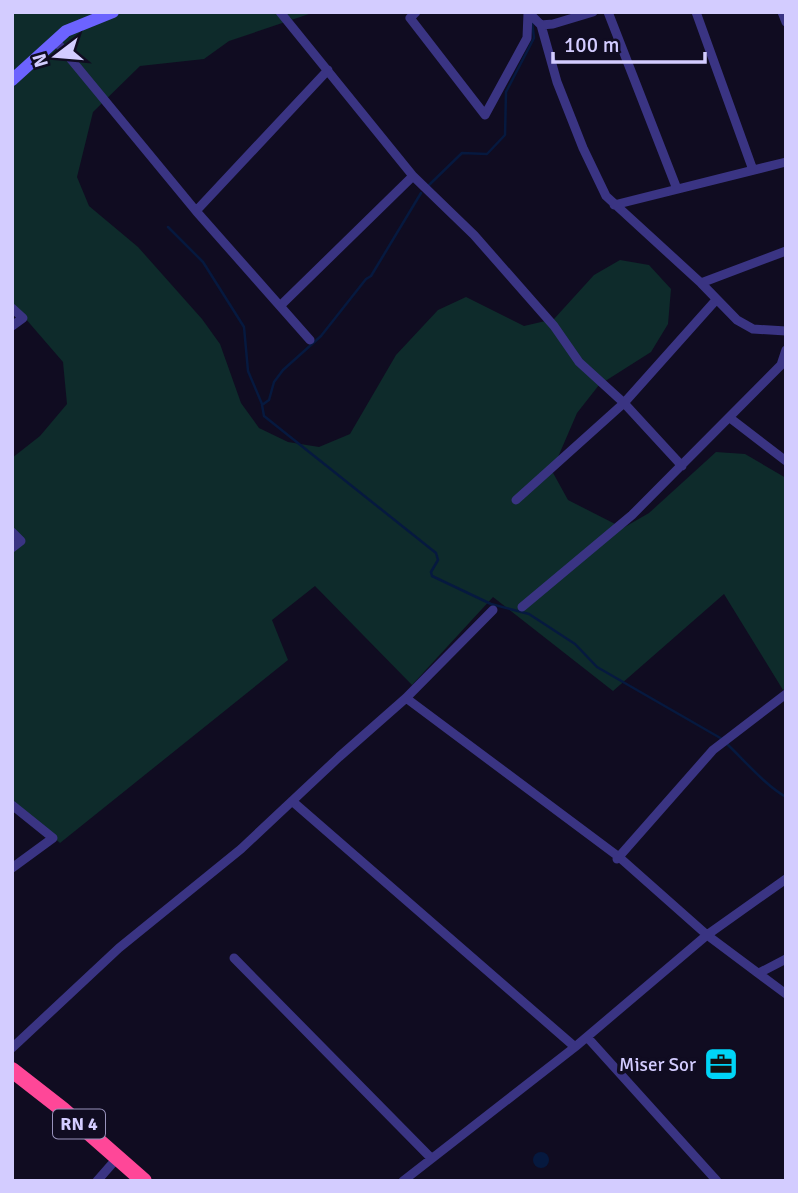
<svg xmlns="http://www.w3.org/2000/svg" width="798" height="1193" viewBox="0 0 798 1193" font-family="Signika,sans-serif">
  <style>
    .green { fill: #0e2b2b }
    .water { fill: #06193f }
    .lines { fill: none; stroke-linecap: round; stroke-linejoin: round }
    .stream { stroke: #06193f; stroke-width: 2.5 }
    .street { stroke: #3a3483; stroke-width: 9 }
    .secondary { stroke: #6c63ff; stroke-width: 12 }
    .highway { stroke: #ff4798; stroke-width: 16 }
    .labels { text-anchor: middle; stroke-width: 7; stroke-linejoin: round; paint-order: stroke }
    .shield { fill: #100c21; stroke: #9892bc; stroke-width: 2 }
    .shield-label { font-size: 18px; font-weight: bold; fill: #d3ccff }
    .poi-label { font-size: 19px; fill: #d3ccff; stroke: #100c21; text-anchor: end }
  </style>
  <rect width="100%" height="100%" fill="#100c21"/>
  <!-- green -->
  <path class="green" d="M12 12H315L229 41 204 59 140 66 93 112 77 177 89 206 138 247 202 319 220 344 241 403 259 428 288 442 319 447 350 434 396 355 438 310 466 297 524 326 554 319 594 275 620 260 649 265 671 289 668 324 651 352 599 385 577 413 552 471 568 500 623 528 649 513 716 452 745 454 786 478V688L783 690 724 594 613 691 493 597 412 685 315 586 272 620 288 660 60 843 12 801V458L40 436 67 404 63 362 12 303Z"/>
  <!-- water -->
  <path class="water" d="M533 1160a8 8 0 1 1 16 0a8 8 0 1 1-16 0Z"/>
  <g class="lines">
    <!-- stream -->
    <path class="stream" d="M429 185 462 153 487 154 505 135 506 92 534 38 532 22
      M421 193 371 276 366 279 321 336 283 370 274 382 269 400 262 405 264 416 436 553 438 560 431 572 432 576 491 604 529 614 575 644 597 667 722 739
      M168 227 203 262 244 327 248 371 262 404
      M726 743C744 760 766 786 786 797"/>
    <!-- street -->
    <path class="street" d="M280 12 413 176 474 235 554 326 579 362 624 403 682 466
      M416 12 410 18 485 115 527 38 528 13
      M528 12 541 25 553 24 593 12
      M608 12 677 189
      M696 12 753 170
      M782 12 786 22
      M541 25 557 82 583 148 606 196 701 283 737 320 753 329 786 331
      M55 40 196 211 310 340
      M614 205 786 162
      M196 211 328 70
      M701 283 786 251
      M280 306 413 176
      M12 308 23 318 12 326
      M730 418 786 461
      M516 500 624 403 716 300
      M12 532 21 541 12 548
      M522 607 632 515 781 365 786 350
      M406 698 619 857 707 935 786 994
      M292 801 575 1047
      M12 805 53 838 12 868
      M617 859 713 750 786 694
      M234 958 431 1158
      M759 973 786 959
      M587 1037 717 1181
      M12 1048 119 948 241 849 339 757 406 698 493 610
      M97 1181 118 1157
      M403 1181 575 1047 707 935 786 879"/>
    <!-- secondary -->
    <path class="secondary" d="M12 80 66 31 113 12"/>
    <!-- highway -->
    <path class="highway" d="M12 1070 62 1109 144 1181"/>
  </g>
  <!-- icons -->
  <defs>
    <g id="office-square" transform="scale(1.75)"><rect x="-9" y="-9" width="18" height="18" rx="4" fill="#00d5f7" stroke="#100c21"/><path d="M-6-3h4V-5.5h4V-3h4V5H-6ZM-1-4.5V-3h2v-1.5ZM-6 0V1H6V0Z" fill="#111"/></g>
  </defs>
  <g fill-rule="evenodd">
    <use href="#office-square" x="721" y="1064"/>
  </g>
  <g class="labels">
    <!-- shield labels -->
    <rect class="shield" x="53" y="1109.5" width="52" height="29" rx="5"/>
    <g class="shield-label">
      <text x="79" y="1130">RN 4</text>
    </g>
    <!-- poi labels -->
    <g class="poi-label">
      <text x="696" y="1071">Miser Sor</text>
    </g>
  </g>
  <!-- border -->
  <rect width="798" height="1193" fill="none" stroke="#d3ccff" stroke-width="28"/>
  <!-- north arrow -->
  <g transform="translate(56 56) rotate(254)" stroke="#100c21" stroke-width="5" paint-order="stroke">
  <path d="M0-5L12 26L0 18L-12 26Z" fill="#d3ccff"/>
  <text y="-10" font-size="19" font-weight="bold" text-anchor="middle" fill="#d3ccff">N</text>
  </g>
  <!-- scale -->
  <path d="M553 52v10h152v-10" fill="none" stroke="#d3ccff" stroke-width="3.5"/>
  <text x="564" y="52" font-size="21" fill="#d3ccff" stroke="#100c21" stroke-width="5" paint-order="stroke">100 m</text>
</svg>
